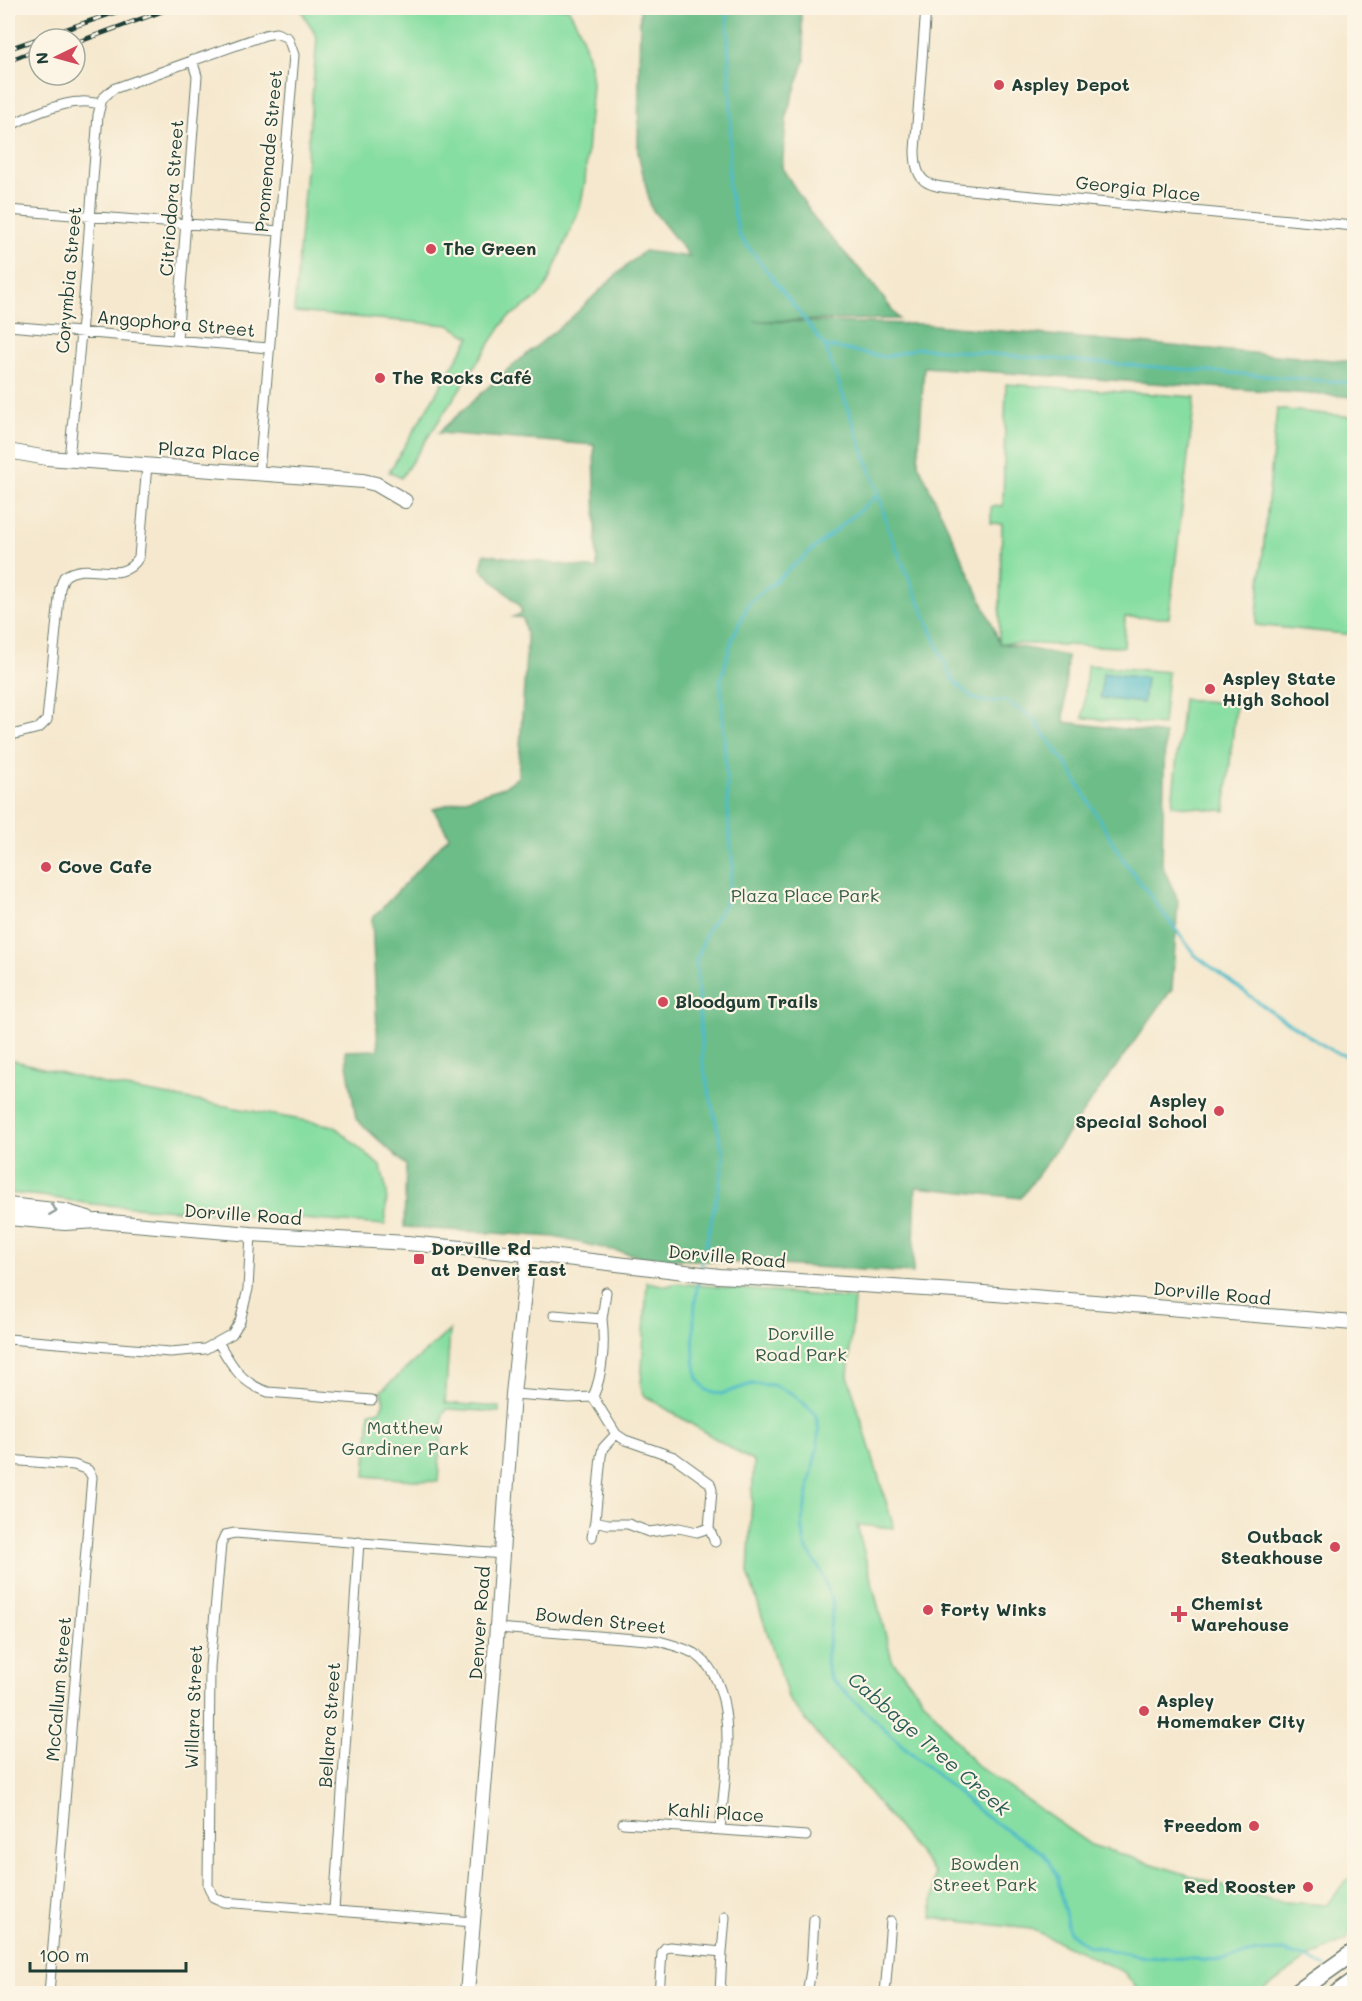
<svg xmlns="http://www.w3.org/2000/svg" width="1362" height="2001" viewBox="0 0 1362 2001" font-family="Mali,sans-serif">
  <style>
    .green { fill: #87dea2; stroke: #538e6b; stroke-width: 1.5 }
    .forest { fill: #6dbd88; stroke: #467d5e; stroke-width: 1.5 }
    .water { fill: #4fbcc9; stroke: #377c7e; stroke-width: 1.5 }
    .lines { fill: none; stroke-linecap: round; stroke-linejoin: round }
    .stream { stroke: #4fbcc9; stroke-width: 3 }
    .street-casing { stroke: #6a796a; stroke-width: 11 }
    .secondary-casing { stroke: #6a796a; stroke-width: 16 }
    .highway-casing { stroke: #6a796a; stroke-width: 19 }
    .street { stroke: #fff; stroke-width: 9 }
    .secondary { stroke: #fff; stroke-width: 14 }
    .highway { stroke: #fff; stroke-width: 16 }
    .rail-casing { stroke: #1f3d34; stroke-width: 5 }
    .rail { stroke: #fcf5e5; stroke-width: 3; stroke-dasharray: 9; stroke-linecap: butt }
    .oneway { stroke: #8f9e9a }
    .poi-dot { fill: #d1495b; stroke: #fcf5e5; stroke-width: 2 }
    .labels { text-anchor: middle; stroke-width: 4.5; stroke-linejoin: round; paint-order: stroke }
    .poi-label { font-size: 18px; font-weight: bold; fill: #1f3d34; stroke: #fcf5e5; text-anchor: start }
    .street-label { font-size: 18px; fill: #1f3d34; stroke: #fcf5e5 }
    .park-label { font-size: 18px; fill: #345d4a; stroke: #fcf5e5 }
    .water-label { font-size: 20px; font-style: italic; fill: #2b5d59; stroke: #fcf5e5 }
  </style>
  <rect width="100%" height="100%" fill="#fcf5e5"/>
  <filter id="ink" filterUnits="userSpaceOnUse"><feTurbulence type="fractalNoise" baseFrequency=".0167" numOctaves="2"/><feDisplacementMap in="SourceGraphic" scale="12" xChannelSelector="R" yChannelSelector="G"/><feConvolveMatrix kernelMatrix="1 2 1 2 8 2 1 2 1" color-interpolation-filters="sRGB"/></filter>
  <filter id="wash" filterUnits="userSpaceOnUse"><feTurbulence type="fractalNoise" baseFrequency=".008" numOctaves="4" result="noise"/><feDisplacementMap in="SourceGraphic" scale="24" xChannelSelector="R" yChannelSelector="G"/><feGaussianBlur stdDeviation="1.35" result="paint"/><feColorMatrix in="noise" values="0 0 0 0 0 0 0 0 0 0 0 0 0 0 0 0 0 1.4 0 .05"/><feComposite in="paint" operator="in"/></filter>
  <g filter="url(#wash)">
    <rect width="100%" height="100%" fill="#f5e8ce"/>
    <!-- green -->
    <path class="green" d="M300 8H568L579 28 585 45 590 64 592 84 585 182 580 208 546 287 537 298 506 319 401 478 389 472 470 337 449 325 294 312 317 38Z
      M1006 384 1195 397 1169 618 1125 617 1124 647 999 643 1002 524 991 523V506H1003Z
      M1277 409 1354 417V635L1256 625Z
      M1087 665 1168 672 1163 725 1083 718Z
      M1183 699 1236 704 1225 811 1172 805Z
      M8 1059 104 1084 334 1126 381 1167 387 1192 385 1225 91 1204 42 1196 8 1193Z
      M647 1282 667 1286 677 1283 697 1285 854 1299 848 1376 894 1528 857 1525 892 1660 974 1763 1091 1845 1273 1901 1326 1905 1354 1873V1921L1347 1940 1308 1958 1259 1993H1140L1124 1972 1031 1929 932 1918 935 1874 850 1768 837 1758 789 1700 748 1573 754 1462 645 1396 641 1387Z
      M450 1330 445 1403 499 1407V1412L448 1409 443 1413 438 1482 365 1476 370 1412 380 1410C384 1403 385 1399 381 1391Z"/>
    <!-- forest -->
    <path class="forest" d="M640 8H800L805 60 787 113 782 168 816 221 872 283 899 319 755 321 922 324 1354 362V397L924 367 918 463 994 628 999 643 1067 656 1064 722 1165 734 1162 865 1178 901 1172 989 1021 1198 916 1187 913 1273 643 1257 554 1237 404 1227 406 1165 356 1119 345 1051 378 1050 372 919 449 836 433 809 504 787 518 777 527 640 523 618 513 617 522 613 519 605 481 569 484 554 597 569 594 445 438 433 507 370 571 318 616 275 644 251 690 257 651 208 638 153Z"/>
    <!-- water -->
    <path class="water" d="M1103 673 1146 678 1143 703 1100 698Z"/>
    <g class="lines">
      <!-- stream -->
      <path class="stream" d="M727 8 731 116 728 185 739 235 825 346 879 494 888 529 952 679C971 698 976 705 1004 700L1032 717 1067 765 1124 861 1195 955 1273 1013 1334 1052 1354 1058
        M826 346 885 357 918 348 1354 383
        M700 1271 722 1172 723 1153 703 1065 696 962 707 930 725 904 733 866 729 828 721 680 732 639 749 603 879 494
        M699 1277C694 1300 690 1356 698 1378 700 1382 704 1386 706 1390L721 1394 752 1384 773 1385 791 1393 815 1413 819 1430 817 1448 802 1522 805 1546 821 1571 833 1603 826 1662 830 1678 902 1745 985 1816 1043 1853 1057 1876 1069 1932 1086 1945 1145 1957 1220 1960 1258 1952 1283 1951 1308 1958 1325 1967"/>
    </g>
  </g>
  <g filter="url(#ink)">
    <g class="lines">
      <!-- street casing -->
      <g class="street-casing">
        <path id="street" d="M926 8 915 150C915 185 928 186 959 189L1354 226
          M8 128C23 117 62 102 81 102 87 101 94 103 100 104
          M8 210 279 231
          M8 326 269 348
          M177 340 197 76 192 60
          M69 460 82 322 98 115 102 99 113 89 265 35 276 33 288 38 294 55 259 473
          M8 736 39 728 47 720 60 588 64 577C88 558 121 588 139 557L147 465
          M554 1315 602 1319C605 1343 603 1374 593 1397
          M602 1319 606 1292
          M8 1339 170 1352 205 1349 232 1334 240 1321 248 1289 251 1234
          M218 1342C232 1366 241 1383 268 1392L372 1400
          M513 1394 570 1398 593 1397 616 1434 625 1440 674 1457 710 1483 712 1490 709 1528 697 1532 679 1528 649 1532 628 1524H608L595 1521
          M8 1460 74 1465 88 1470 92 1477 49 1994
          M709 1528 715 1542
          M592 1537 595 1521 601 1456 603 1448 616 1434
          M497 1628 659 1641C672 1645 687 1648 698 1656 742 1690 724 1781 720 1830
          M623 1823 806 1836
          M334 1910 359 1542
          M473 1922 224 1902 213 1897 208 1885 210 1667 221 1544 225 1535 235 1533 503 1554
          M722 1952 725 1917
          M659 1994 662 1953 665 1948 670 1947 722 1952 720 1994
          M807 1994 811 1970 814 1919
          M885 1994 891 1921"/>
      </g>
      <!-- secondary casing -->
      <g class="secondary-casing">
        <path id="secondary" d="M8 451 47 458 363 481 376 484 405 501
          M8 1205 63 1211 88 1218
          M8 1218 65 1223 98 1221 251 1234 407 1243 549 1256 719 1276 971 1292 1354 1323
          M467 1994 495 1655 513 1394 528 1255"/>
      </g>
      <!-- highway casing -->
      <g class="highway-casing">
        <path id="highway" d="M1295 1994 1354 1952
          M1336 1994 1354 1981"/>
      </g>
      <!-- street -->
      <use href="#street" class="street"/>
      <!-- secondary -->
      <use href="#secondary" class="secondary"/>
      <!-- highway -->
      <use href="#highway" class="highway"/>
      <!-- rail casing -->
      <g class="rail-casing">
        <path id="rail" d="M75 43 171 8
          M8 49 128 8
          M8 61 39 49"/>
      </g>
      <!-- rail -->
      <use href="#rail" class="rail"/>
    </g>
    <!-- one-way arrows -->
    <defs><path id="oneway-chevron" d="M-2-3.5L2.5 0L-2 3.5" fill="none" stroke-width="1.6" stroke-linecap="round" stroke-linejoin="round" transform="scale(1.5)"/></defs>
    <use class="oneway" href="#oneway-chevron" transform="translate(53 1210) rotate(8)"/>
  </g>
  <!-- markers -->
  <g class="poi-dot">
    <circle cx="999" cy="85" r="6"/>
    <circle cx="431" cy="249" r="6"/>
    <circle cx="380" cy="378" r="6"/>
    <circle cx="1210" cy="689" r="6"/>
    <circle cx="46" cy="867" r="6"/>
    <circle cx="663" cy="1002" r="6"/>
    <circle cx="1219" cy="1111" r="6"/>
    <rect x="413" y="1253" width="12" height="12" rx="3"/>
    <circle cx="1335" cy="1547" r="6"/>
    <circle cx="928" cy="1610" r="6"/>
    <path d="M1176 1605h6v6h6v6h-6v6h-6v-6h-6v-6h6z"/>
    <circle cx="1144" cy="1711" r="6"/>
    <circle cx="1254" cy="1826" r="6"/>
    <circle cx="1308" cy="1887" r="6"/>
  </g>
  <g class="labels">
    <!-- poi labels -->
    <g class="poi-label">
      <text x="1011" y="91">Aspley Depot</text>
      <text x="443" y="255">The Green</text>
      <text x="392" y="384">The Rocks Café</text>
      <text x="1222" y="685">Aspley State<tspan x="1222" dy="21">High School</tspan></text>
      <text x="58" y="873">Cove Cafe</text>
      <text x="675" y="1008">Bloodgum Trails</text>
      <text x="1207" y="1107" text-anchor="end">Aspley<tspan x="1207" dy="21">Special School</tspan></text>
      <text x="431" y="1255">Dorville Rd<tspan x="431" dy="21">at Denver East</tspan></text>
      <text x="1323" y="1543" text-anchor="end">Outback<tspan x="1323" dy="21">Steakhouse</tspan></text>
      <text x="1191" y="1610">Chemist<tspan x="1191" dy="21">Warehouse</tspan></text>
      <text x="940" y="1616">Forty Winks</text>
      <text x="1156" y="1707">Aspley<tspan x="1156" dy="21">Homemaker City</tspan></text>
      <text x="1242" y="1832" text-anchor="end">Freedom</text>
      <text x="1296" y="1893" text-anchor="end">Red Rooster</text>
    </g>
    <!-- street labels -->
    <g class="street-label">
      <text transform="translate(269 151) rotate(-85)" y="6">Promenade Street</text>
      <text transform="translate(1138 189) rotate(6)" y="6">Georgia Place</text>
      <text transform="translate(172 198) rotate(-86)" y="6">Citriodora Street</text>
      <text transform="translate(69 280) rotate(-85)" y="6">Corymbia Street</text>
      <text transform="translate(176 324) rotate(5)" y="6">Angophora Street</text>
      <text transform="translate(209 452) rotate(4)" y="6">Plaza Place</text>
      <text transform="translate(243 1215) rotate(4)" y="6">Dorville Road</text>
      <text transform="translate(727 1257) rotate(5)" y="6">Dorville Road</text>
      <text transform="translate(1212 1294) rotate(5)" y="6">Dorville Road</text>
      <text transform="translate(601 1621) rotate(6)" y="6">Bowden Street</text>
      <text transform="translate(480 1623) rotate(-86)" y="6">Denver Road</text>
      <text transform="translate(59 1689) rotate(-85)" y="6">McCallum Street</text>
      <text transform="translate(194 1707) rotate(-88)" y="6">Willara Street</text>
      <text transform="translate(330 1725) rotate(-86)" y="6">Bellara Street</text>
      <text transform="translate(716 1813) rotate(4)" y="6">Kahli Place</text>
    </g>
    <!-- park labels -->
    <g class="park-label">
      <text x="805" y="902">Plaza Place Park</text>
      <text x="801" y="1340">Dorville<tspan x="801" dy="21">Road Park</tspan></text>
      <text x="405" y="1434">Matthew<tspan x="405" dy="21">Gardiner Park</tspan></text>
      <text x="985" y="1870">Bowden<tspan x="985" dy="21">Street Park</tspan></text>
    </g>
    <!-- water labels -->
    <g class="water-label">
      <text transform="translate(929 1744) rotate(41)" y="7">Cabbage Tree Creek</text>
    </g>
  </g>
  <!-- margin -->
  <rect width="1362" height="2001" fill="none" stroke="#fcf5e5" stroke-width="30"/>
  <!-- north arrow -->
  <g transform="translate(57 57) rotate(265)"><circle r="28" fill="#fcf5e5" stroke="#a4ab9e" stroke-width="1.5"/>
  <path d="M0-4.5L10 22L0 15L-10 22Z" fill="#d1495b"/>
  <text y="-9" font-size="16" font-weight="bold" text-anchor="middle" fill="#1f3d34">N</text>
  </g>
  <!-- scale -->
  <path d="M30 1962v9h156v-9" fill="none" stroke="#1f3d34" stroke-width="3"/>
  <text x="39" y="1962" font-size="18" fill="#1f3d34" stroke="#fcf5e5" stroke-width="4.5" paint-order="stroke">100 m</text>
</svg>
